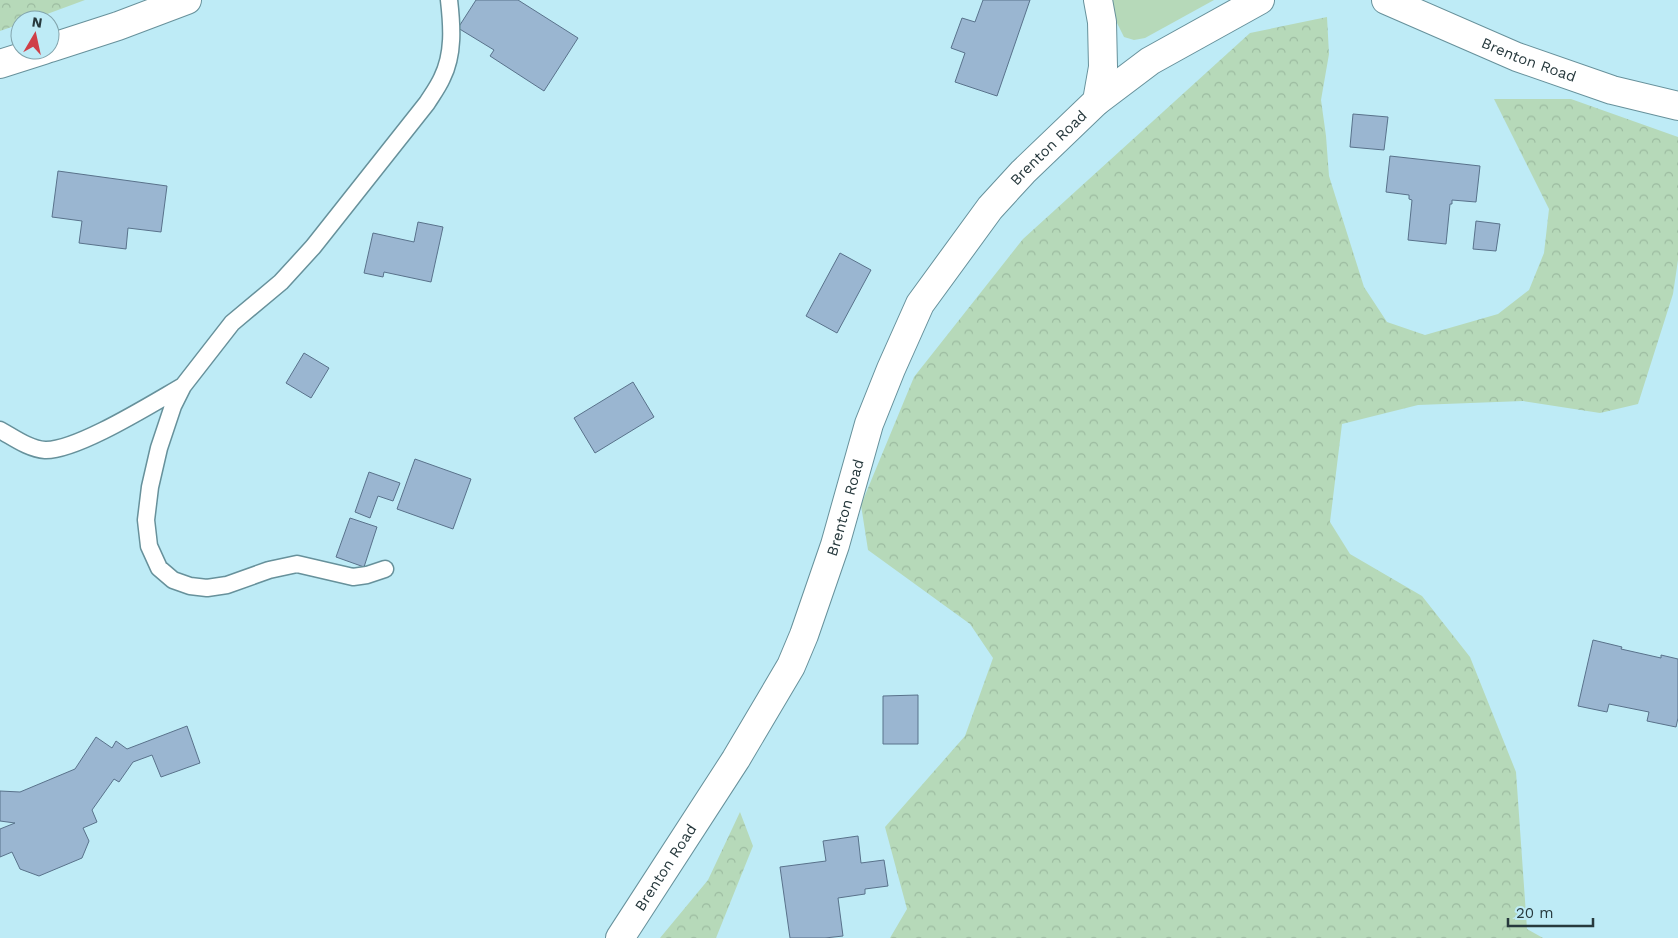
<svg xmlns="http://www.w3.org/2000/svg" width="1678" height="938" viewBox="0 0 1678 938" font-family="'Work Sans',sans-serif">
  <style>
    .green { fill: #b6d9b9 }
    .forest { fill: url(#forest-crowns) }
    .building { fill: #9ab6d1; stroke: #59728b }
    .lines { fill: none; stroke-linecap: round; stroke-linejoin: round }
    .lane-casing { stroke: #67919b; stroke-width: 19 }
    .street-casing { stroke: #67919b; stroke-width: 30 }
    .secondary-casing { stroke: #67919b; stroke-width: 30 }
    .lane { stroke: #fff; stroke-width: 16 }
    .street { stroke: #fff; stroke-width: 28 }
    .secondary { stroke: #fff; stroke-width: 28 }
    .labels { text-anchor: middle; stroke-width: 4; stroke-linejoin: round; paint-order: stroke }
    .street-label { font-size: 15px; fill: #27393d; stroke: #beebf6 }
  </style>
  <defs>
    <pattern id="forest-crowns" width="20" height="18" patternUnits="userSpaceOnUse" patternTransform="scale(1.25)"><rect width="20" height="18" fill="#b6d9b9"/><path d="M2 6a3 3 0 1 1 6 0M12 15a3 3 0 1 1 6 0" fill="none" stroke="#9cbba0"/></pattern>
  </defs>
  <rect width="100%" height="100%" fill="#beebf6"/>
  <!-- green -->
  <path class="green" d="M1112 0H1214L1145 38 1134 40 1124 37 1117 23Z"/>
  <!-- forest -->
  <path class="forest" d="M0 0H85L31 20H20V24L0 31Z
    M1327 17 1329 54 1321 100 1326 136 1329 176 1364 287 1387 322 1425 335 1498 314 1529 290 1544 253 1549 209 1494 99H1571L1678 137V260L1673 294 1638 404 1600 413 1523 401 1418 405 1342 424 1330 522 1350 554 1422 596 1470 657 1516 772 1527 929 1543 938H890L907 909 885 827 965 736 993 658 970 624 868 550 861 505 914 377 1023 239 1250 33Z
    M740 812 753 846 716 938H660L708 880Z"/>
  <!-- building -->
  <path class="building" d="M476 0H518L578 38 544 91 490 56 494 50 458 28Z
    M983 0H1030L997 96 955 82 965 53 951 48 962 18 975 22Z
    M1353 114 1388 117 1384 150 1350 147Z
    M1390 156 1480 166 1476 202 1452 200V204H1450L1446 244 1408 240 1412 200 1409 199V195L1386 192Z
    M58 171 167 186 161 232 128 228 126 249 79 243 82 221 52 217Z
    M1476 221 1500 224 1496 251 1473 249Z
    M418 222 443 227 431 282 384 272 383 277 364 273 373 233 414 242Z
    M840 253 871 270 837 333 806 316Z
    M304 353 329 368 311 398 286 383Z
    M633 382 654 417 595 453 574 418Z
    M415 459 471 479 453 529 397 509Z
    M369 472 400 483 393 501 378 496 370 518 355 512Z
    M350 518 377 527 364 567 336 557Z
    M1593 640 1622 647 1621 649 1661 658V655L1678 659V718L1676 727 1647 721 1649 712 1609 704 1607 712 1578 706Z
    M918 695V744H883V696Z
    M187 726 200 763 161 777 152 755 133 762 119 782 114 779 92 810 97 822 83 828 89 841 82 858 39 876 20 869 12 852 0 857V829L15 823 0 821V791L20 792 75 769 96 737 112 748 116 741 127 749Z
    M858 836 861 863 884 860 888 886 865 889V894L838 898 843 936 825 938H790L780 867 826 861 823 841Z"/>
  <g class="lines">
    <!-- lane casing -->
    <g class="lane-casing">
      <path id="lane" d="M0 430C13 437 29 449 45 450 77 451 153 403 183 386
        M385 569 367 575 353 577 297 564 269 570 227 585 207 588 190 586 173 580 159 568 149 546 146 520 150 487 159 448 173 406 183 386 232 323 281 282 313 247 427 103C432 95 438 87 442 78 454 54 452 26 449 0"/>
    </g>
    <!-- street casing -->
    <g class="street-casing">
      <path id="street" d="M1097 101 1150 61 1260 0"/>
    </g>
    <!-- secondary casing -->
    <g class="secondary-casing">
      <g id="secondary">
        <path id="s1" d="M1386 0 1517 57 1612 90 1678 106"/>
        <path d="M50 48 118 26 187 0"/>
        <path d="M0 64 44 50"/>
        <path id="s2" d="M620 938 736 759 791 666 804 635 835 545 869 424 891 369 920 304 990 208 1023 172 1097 101 1103 67 1102 22 1098 0"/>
      </g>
    </g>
    <!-- lane -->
    <use href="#lane" class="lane"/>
    <!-- street -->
    <use href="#street" class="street"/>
    <!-- secondary -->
    <use href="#secondary" class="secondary"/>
  </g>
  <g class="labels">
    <!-- street labels -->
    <g class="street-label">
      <text dy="5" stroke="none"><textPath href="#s1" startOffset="155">Brenton Road</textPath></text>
      <text dy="5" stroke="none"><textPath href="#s2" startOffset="909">Brenton Road</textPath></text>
      <text dy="5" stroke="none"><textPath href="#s2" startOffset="489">Brenton Road</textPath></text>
      <text dy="5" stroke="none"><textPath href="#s2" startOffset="84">Brenton Road</textPath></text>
    </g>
  </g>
  <!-- north arrow -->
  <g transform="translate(35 35) rotate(9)"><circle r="24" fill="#beebf6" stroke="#82a4ac"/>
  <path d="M0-4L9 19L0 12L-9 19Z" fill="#cf3f47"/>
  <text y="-8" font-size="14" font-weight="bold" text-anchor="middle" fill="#27393d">N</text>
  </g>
  <!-- scale -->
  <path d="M1508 918v8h85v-8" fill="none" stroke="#27393d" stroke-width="2.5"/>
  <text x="1516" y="918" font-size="15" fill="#27393d" stroke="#beebf6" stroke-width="4" paint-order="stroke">20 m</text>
</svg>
